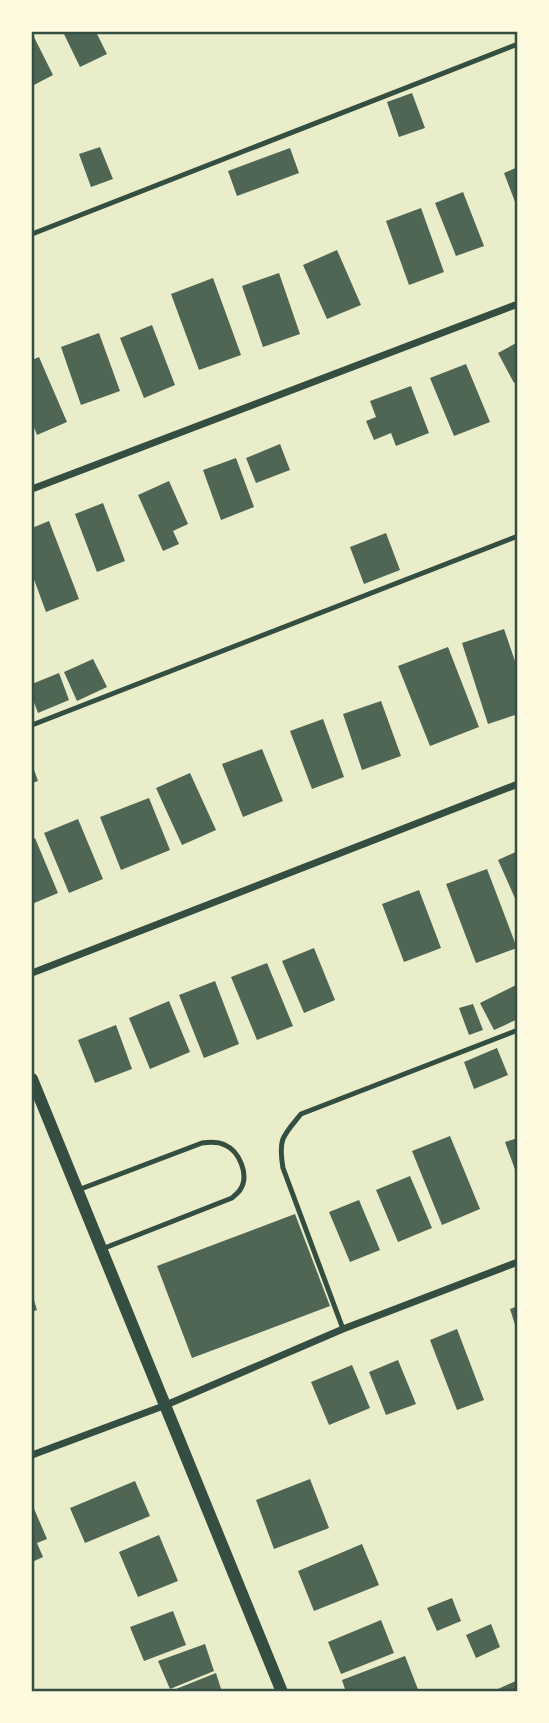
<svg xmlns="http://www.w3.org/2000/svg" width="549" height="1723" viewBox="0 0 549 1723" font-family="Overpass,sans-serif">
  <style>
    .building { fill: #4f6655 }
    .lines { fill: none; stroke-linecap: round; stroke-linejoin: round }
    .service { stroke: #344e41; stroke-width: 5 }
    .minor { stroke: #344e41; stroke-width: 7 }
    .tertiary { stroke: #344e41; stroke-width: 12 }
    .neatline { fill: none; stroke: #344e41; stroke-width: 2.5 }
  </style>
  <rect width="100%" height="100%" fill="#e9edc9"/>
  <!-- building -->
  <path class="building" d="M63 32H96L107 54 80 67Z
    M32 33 53 75 32 86Z
    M412 93 425 128 399 137 387 102Z
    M100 147 113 179 91 187 79 154Z
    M290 148 299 173 237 196 228 171Z
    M518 167V207H517L504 173Z
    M463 192 484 246 456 256 435 203Z
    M421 208 444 272 409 285 386 221Z
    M337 250 361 305 327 319 303 265Z
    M279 273 300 334 263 347 242 286Z
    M213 278 241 355 199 370 171 294Z
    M152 325 175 385 144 398 120 338Z
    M99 333 120 391 81 405 61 347Z
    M518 342V381L514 383 498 353Z
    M39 357 67 422 37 435 32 422V360Z
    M466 364 490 422 454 436 430 378Z
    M411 386 429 433 396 446 391 433 374 440 366 421 376 417 370 401Z
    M280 444 290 470 256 483 246 458Z
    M236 458 254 507 221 520 203 470Z
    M169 481 188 524 173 531 179 544 163 551 138 495Z
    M103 503 125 561 97 572 75 514Z
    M49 521 79 599 46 612 32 574V528Z
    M386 533 400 570 364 584 350 547Z
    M504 629 518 670V714L488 724 462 643Z
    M448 647 479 727 430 746 398 666Z
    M93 659 107 687 77 701 64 672Z
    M59 673 69 700 38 713 32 697V684Z
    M381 701 401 756 362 770 343 714Z
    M323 719 344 777 312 789 290 731Z
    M262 749 283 801 243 817 222 764Z
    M32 764 38 781 32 783Z
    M190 773 216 830 182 845 156 788Z
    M149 798 170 850 121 870 100 817Z
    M78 819 103 879 69 893 44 833Z
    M35 838 58 893 32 904V840Z
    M518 851V905L498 860Z
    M487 869 517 948 476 963 446 884Z
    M419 890 441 948 404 962 382 904Z
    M314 948 335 1000 304 1013 282 961Z
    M267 963 293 1026 257 1040 231 977Z
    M215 981 239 1044 204 1058 179 995Z
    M516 985 518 1019 494 1030 480 1003Z
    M169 1001 190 1052 150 1069 129 1018Z
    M473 1004 483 1030 469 1035 459 1008Z
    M116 1025 132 1069 95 1083 78 1040Z
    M497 1048 508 1075 474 1089 464 1062Z
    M450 1136 480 1209 442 1225 412 1151Z
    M518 1138V1174L517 1175 505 1142Z
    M410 1176 432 1228 398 1242 376 1190Z
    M359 1200 380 1250 350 1262 329 1212Z
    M295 1214 330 1306 192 1358 157 1266Z
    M32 1294 37 1310 32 1312Z
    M518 1306V1331H517L510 1309Z
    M457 1329 484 1400 457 1410 430 1340Z
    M398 1360 416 1404 386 1415 369 1372Z
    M352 1365 370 1408 329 1425 311 1382Z
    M310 1479 329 1528 274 1549 256 1500Z
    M135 1481 150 1516 85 1543 70 1508Z
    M32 1504 47 1539 37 1543 43 1557 32 1562Z
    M159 1535 178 1581 138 1597 119 1552Z
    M362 1544 379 1585 314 1611 298 1571Z
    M452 1598 461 1621 437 1631 427 1608Z
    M173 1611 186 1645 144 1661 130 1627Z
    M381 1620 394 1653 341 1674 328 1642Z
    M491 1624 500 1647 476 1658 466 1635Z
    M205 1644 214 1671 170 1689 158 1661Z
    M405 1656 419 1692H346L342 1680Z
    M216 1673 222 1692H171V1691Z
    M518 1680V1692H499L498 1689Z"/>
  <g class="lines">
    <!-- service -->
    <path class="service" d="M32 234 518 44
      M32 725 518 536
      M78 1190 202 1143C209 1142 217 1141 225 1145 239 1151 250 1175 240 1190 238 1193 235 1195 232 1198L102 1249
      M343 1329 283 1168C278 1138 283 1136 301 1114L518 1030"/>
    <!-- minor -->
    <path class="minor" d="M32 489 518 304
      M32 973 518 784
      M32 1455 166 1405 343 1329 518 1262"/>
    <!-- tertiary -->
    <path class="tertiary" d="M32 1079 282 1692"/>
  </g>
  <!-- border -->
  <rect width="549" height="1723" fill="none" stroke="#fefae0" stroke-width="66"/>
  <rect x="33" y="33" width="483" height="1657" class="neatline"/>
</svg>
